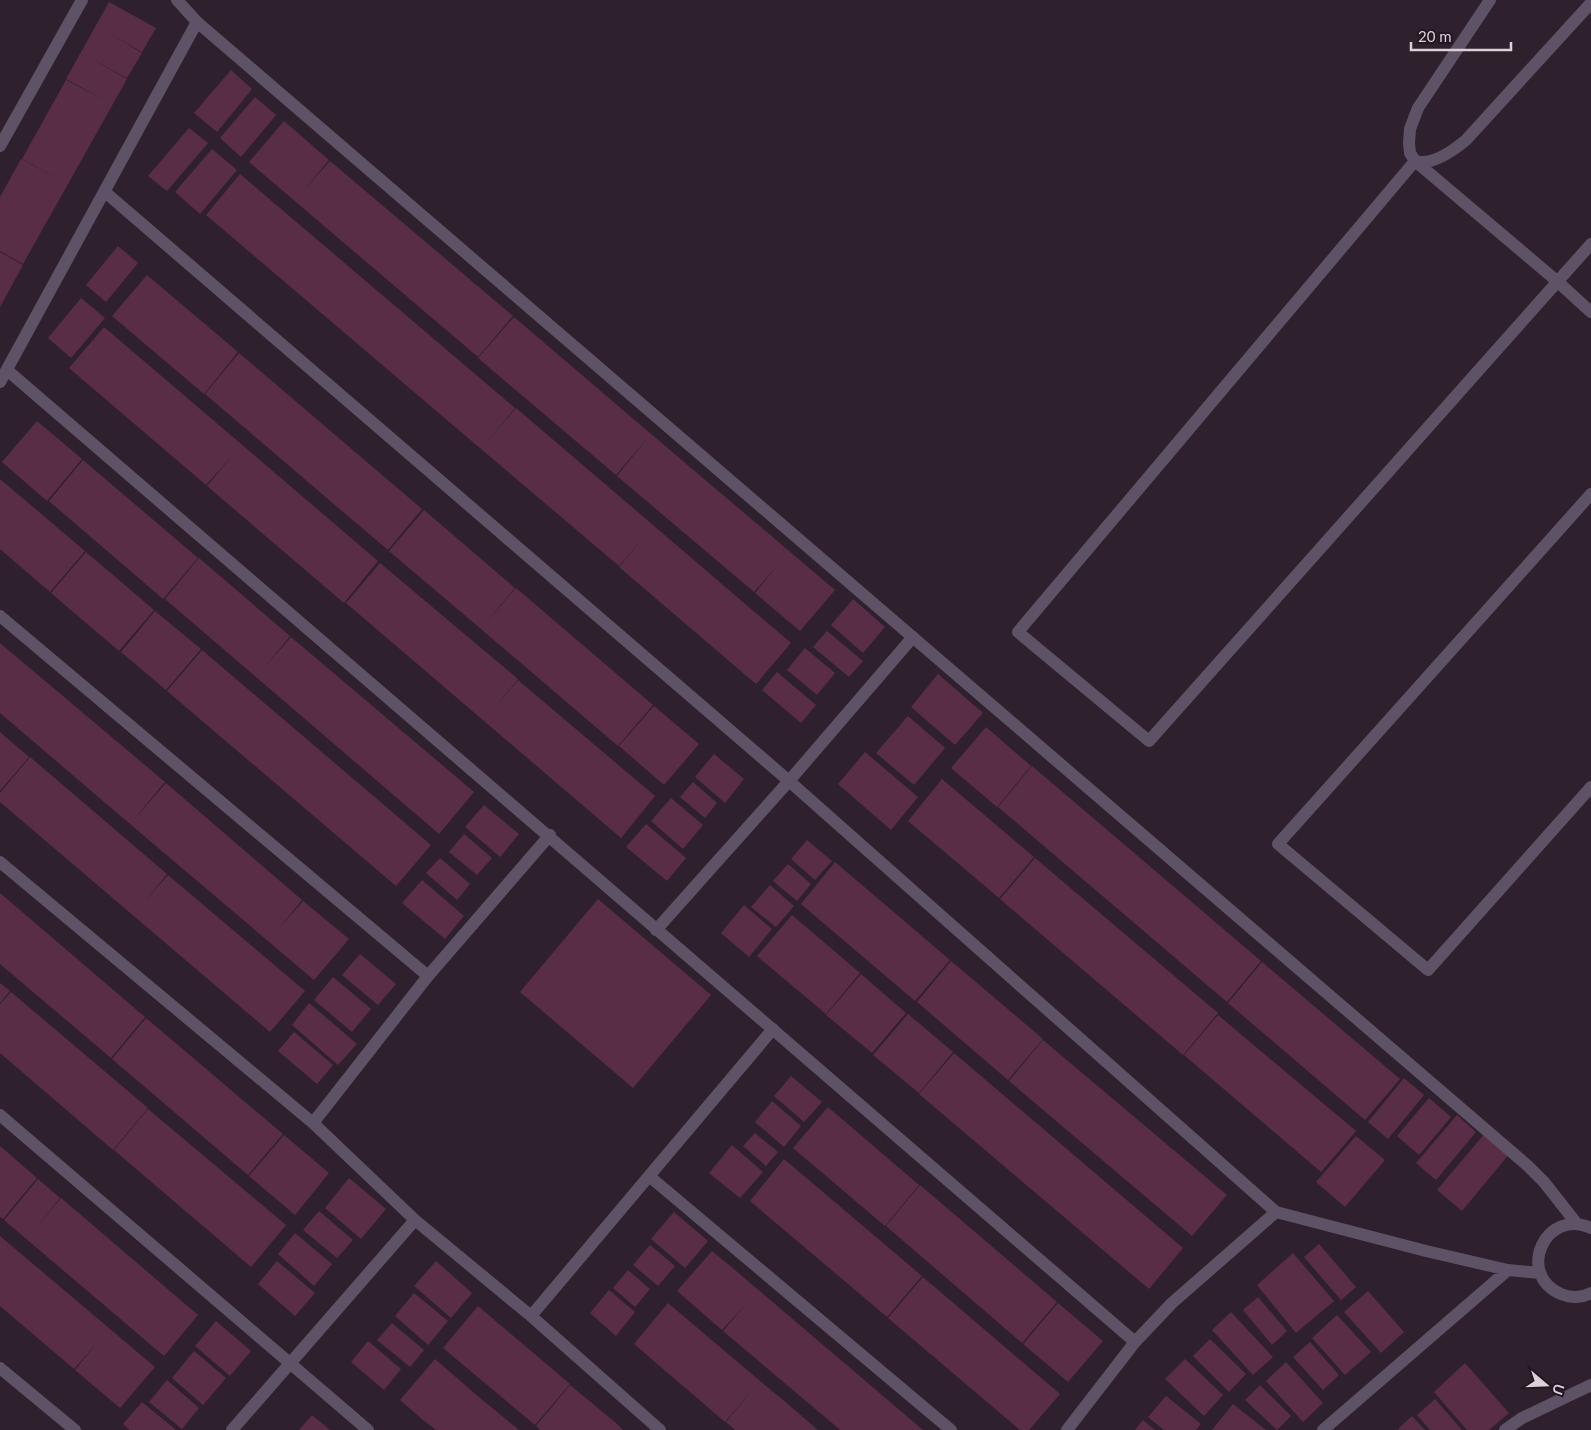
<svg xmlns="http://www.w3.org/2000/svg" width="1591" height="1430" viewBox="0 0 1591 1430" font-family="Lato,sans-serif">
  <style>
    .building { fill: #5a2d46 }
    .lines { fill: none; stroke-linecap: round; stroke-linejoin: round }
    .street { stroke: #5e5366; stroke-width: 12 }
  </style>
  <rect width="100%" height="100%" fill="#2f202e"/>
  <!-- building -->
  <path class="building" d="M109 2 156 28 142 52 109 33 142 53 127 78 87 56 127 79 23 264 0 251V197L21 159 64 182 22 159 66 80 106 101 66 79Z
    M231 70 252 89 217 132 194 113Z
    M255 97 276 115 241 157 220 138Z
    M284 121 329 160 302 192 330 161 513 316 478 357 249 162Z
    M189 128 208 143 167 191 148 176Z
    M212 149 237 170 200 214 175 192Z
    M240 174 515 408 481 449 206 215Z
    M118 246 138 263 106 302 86 285Z
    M0 252 23 265 0 307Z
    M147 275 238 352 204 394 112 316Z
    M81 298 105 318 71 358 48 338Z
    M514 317 651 434 616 475 478 358Z
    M104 327 378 561 344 603 207 486 234 454 206 485 69 368Z
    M239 353 422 509 388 550 342 511 369 479 342 511 205 394Z
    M516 408 791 643 756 684 619 567 646 535 619 566 481 449Z
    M37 421 82 459 47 501 2 462Z
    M651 434 835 590 800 631 755 593 777 566 754 592 617 476Z
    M83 460 198 558 163 599 49 501Z
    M0 479 85 551 50 592 0 549Z
    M424 510 515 588 481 629 389 551Z
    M86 552 154 610 119 651 51 593Z
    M199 558 290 636 264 668 291 637 474 792 439 834 165 599Z
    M380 563 518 679 491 712 518 680 655 796 621 838 346 603Z
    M516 588 653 705 618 746 481 629Z
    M853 599 885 627 863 653 831 625Z
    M155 611 201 649 166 690 121 652Z
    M827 631 863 661 849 677 813 647Z
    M0 643 165 782 130 824 0 713Z
    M805 648 835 673 817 695 787 670Z
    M202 650 431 845 396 886 167 691Z
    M777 672 816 705 801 723 762 690Z
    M938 674 983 713 955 745 911 707Z
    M654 706 699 744 664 785 619 746Z
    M908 716 945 748 914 785 876 753Z
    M986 727 1031 766 997 807 951 768Z
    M0 732 29 757 0 791Z
    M865 752 918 797 891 830 838 784Z
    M714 754 744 779 725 803 695 777Z
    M30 757 167 874 145 901 168 875 305 991 270 1032 0 802V793Z
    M1032 766 1261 961 1227 1002 998 807Z
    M942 779 1034 857 999 898 908 821Z
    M693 782 717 803 705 818 680 797Z
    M166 783 302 900 276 932 303 901 349 939 314 980 130 824Z
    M671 798 703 825 683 849 651 821Z
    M484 805 519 834 500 857 465 827Z
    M646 824 686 858 667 881 626 847Z
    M464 834 492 858 477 875 449 852Z
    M807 840 832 861 815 880 791 859Z
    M440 858 470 884 457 900 426 873Z
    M1035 858 1218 1013 1183 1055 1000 899Z
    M835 862 950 960 915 1001 801 904Z
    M788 864 811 884 797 901 773 881Z
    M422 880 464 916 445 939 402 903Z
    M770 885 794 906 776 927 751 907Z
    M0 893 145 1017 111 1058 0 964Z
    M598 899 711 995 633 1088 520 992Z
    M744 905 772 929 749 957 721 933Z
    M792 915 860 973 826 1014 757 956Z
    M360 954 396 984 378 1005 342 975Z
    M951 961 1043 1039 1008 1080 917 1002Z
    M1262 962 1400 1079 1365 1120 1228 1003Z
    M861 974 906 1013 872 1053 826 1015Z
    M333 977 371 1009 352 1032 314 1000Z
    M0 983 10 991 0 1003Z
    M11 992 148 1108 113 1150 0 1053V1004Z
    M309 1003 357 1044 338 1065 292 1025Z
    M908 1014 953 1052 919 1093 873 1055Z
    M1218 1015 1356 1131 1321 1172 1184 1055Z
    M146 1018 283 1134 248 1175 112 1059Z
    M294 1032 333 1065 317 1084 278 1051Z
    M1043 1040 1227 1195 1192 1236 1009 1081Z
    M954 1053 1183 1248 1149 1289 919 1094Z
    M791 1076 822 1102 804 1122 774 1096Z
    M1404 1078 1424 1095 1388 1139 1368 1122Z
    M1429 1098 1451 1117 1419 1155 1397 1136Z
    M772 1101 801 1126 784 1147 755 1122Z
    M828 1107 919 1185 885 1226 793 1148Z
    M148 1109 286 1225 251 1267 114 1150Z
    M1457 1115 1476 1132 1436 1180 1416 1163Z
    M1486 1132 1510 1153 1462 1211 1437 1190Z
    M755 1133 778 1152 766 1166 743 1146Z
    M284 1135 329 1173 295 1215 249 1176Z
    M1356 1136 1385 1160 1345 1207 1316 1182Z
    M732 1145 763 1172 740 1198 709 1173Z
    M0 1146 37 1178 3 1219 0 1217Z
    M784 1159 922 1276 887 1317 750 1201Z
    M349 1178 386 1209 361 1239 325 1208Z
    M38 1179 60 1198 34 1230 61 1198 198 1315 164 1356 4 1220Z
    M920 1185 1057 1302 1022 1343 886 1226Z
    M319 1211 353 1240 337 1258 303 1230Z
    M674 1212 708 1241 685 1268 651 1239Z
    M295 1233 332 1264 314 1286 278 1254Z
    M0 1236 155 1367 120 1408 75 1370 97 1343 74 1369 0 1306Z
    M1319 1244 1356 1287 1341 1300 1304 1257Z
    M650 1245 675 1266 658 1286 633 1265Z
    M712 1251 735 1270 923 1430H840L838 1428 723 1331 746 1304 722 1330 677 1291Z
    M1293 1253 1334 1301 1296 1333 1257 1285Z
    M277 1261 315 1293 295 1316 258 1284Z
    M436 1261 472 1293 451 1318 414 1286Z
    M628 1270 650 1289 635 1307 613 1288Z
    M923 1277 1060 1394 1029 1430H1020L888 1318Z
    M609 1290 635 1312 616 1336 590 1313Z
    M1368 1291 1404 1332 1381 1353 1344 1312Z
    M414 1293 448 1321 428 1345 395 1316Z
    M1258 1297 1287 1331 1272 1345 1243 1310Z
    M668 1303 760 1381 725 1422 634 1344Z
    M1058 1303 1103 1341 1068 1382 1023 1344Z
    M478 1306 570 1384 535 1425 443 1348Z
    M1231 1312 1273 1357 1253 1375 1212 1330Z
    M1337 1315 1371 1352 1345 1375 1312 1338Z
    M216 1321 251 1351 230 1376 195 1346Z
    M392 1323 424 1350 410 1367 377 1340Z
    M1210 1339 1246 1374 1229 1392 1193 1356Z
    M368 1341 401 1369 384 1390 351 1362Z
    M1310 1342 1339 1375 1323 1390 1293 1357Z
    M194 1351 226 1378 203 1405 172 1378Z
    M435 1359 480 1398 519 1430H436L423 1420 400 1400Z
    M1185 1359 1223 1395 1204 1416 1165 1379Z
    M1286 1362 1323 1403 1303 1422 1266 1381Z
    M1465 1363 1509 1413 1489 1430H1467L1434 1392Z
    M167 1380 199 1408 182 1429 149 1402Z
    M760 1381 783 1400 818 1430H735L726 1422Z
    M570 1385 616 1423 623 1430H540L536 1426Z
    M1260 1385 1291 1416 1277 1430 1245 1400Z
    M1166 1396 1201 1424 1196 1430H1164L1148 1417Z
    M1435 1399 1462 1430H1430L1417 1415Z
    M142 1402 176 1430H130L123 1424Z
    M1233 1404 1266 1430H1212Z
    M312 1415 330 1430H299Z
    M1412 1416 1425 1430H1399L1398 1429Z
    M1143 1420 1155 1430H1135Z"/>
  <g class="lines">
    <!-- street -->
    <path class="street" d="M177 0 197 22 1528 1166 1544 1182 1577 1224
      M1490 0 1418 108 1410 129 1409 143 1410 153 1415 161 1558 282 1591 312
      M0 146 82 0
      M1415 161 1018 632 1149 741 1591 244
      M1415 161C1432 166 1454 150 1466 140L1591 3
      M105 192 789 781 1276 1212 1426 1251 1508 1270 1540 1273
      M7 370C384 693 759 1018 1135 1342
      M0 382 197 22
      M1591 494 1278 844 1428 970 1591 787
      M0 616 428 976
      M0 862 313 1123 415 1220 531 1316 660 1430
      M656 930 789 781 913 637
      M0 1115 368 1430
      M313 1123 428 976 550 835
      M649 1176 951 1430
      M1591 1228C1546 1207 1515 1274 1561 1294 1571 1298 1582 1298 1591 1293
      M531 1316 773 1029
      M0 1368 75 1430
      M232 1430 415 1220
      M1067 1430 1135 1342 1172 1303 1276 1212
      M1323 1430 1508 1270
      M1505 1430 1522 1418 1591 1385"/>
  </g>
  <!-- north arrow -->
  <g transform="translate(1546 1385) rotate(109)" stroke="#251624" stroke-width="4" paint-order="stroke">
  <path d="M0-4L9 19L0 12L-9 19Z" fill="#dad0d9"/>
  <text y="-8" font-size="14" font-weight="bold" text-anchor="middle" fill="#dad0d9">U</text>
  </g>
  <!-- scale -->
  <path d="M1411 42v8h100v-8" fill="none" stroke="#dad0d9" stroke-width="2.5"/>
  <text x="1418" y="42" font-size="15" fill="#dad0d9" stroke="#251624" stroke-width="4" paint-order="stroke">20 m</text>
</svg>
